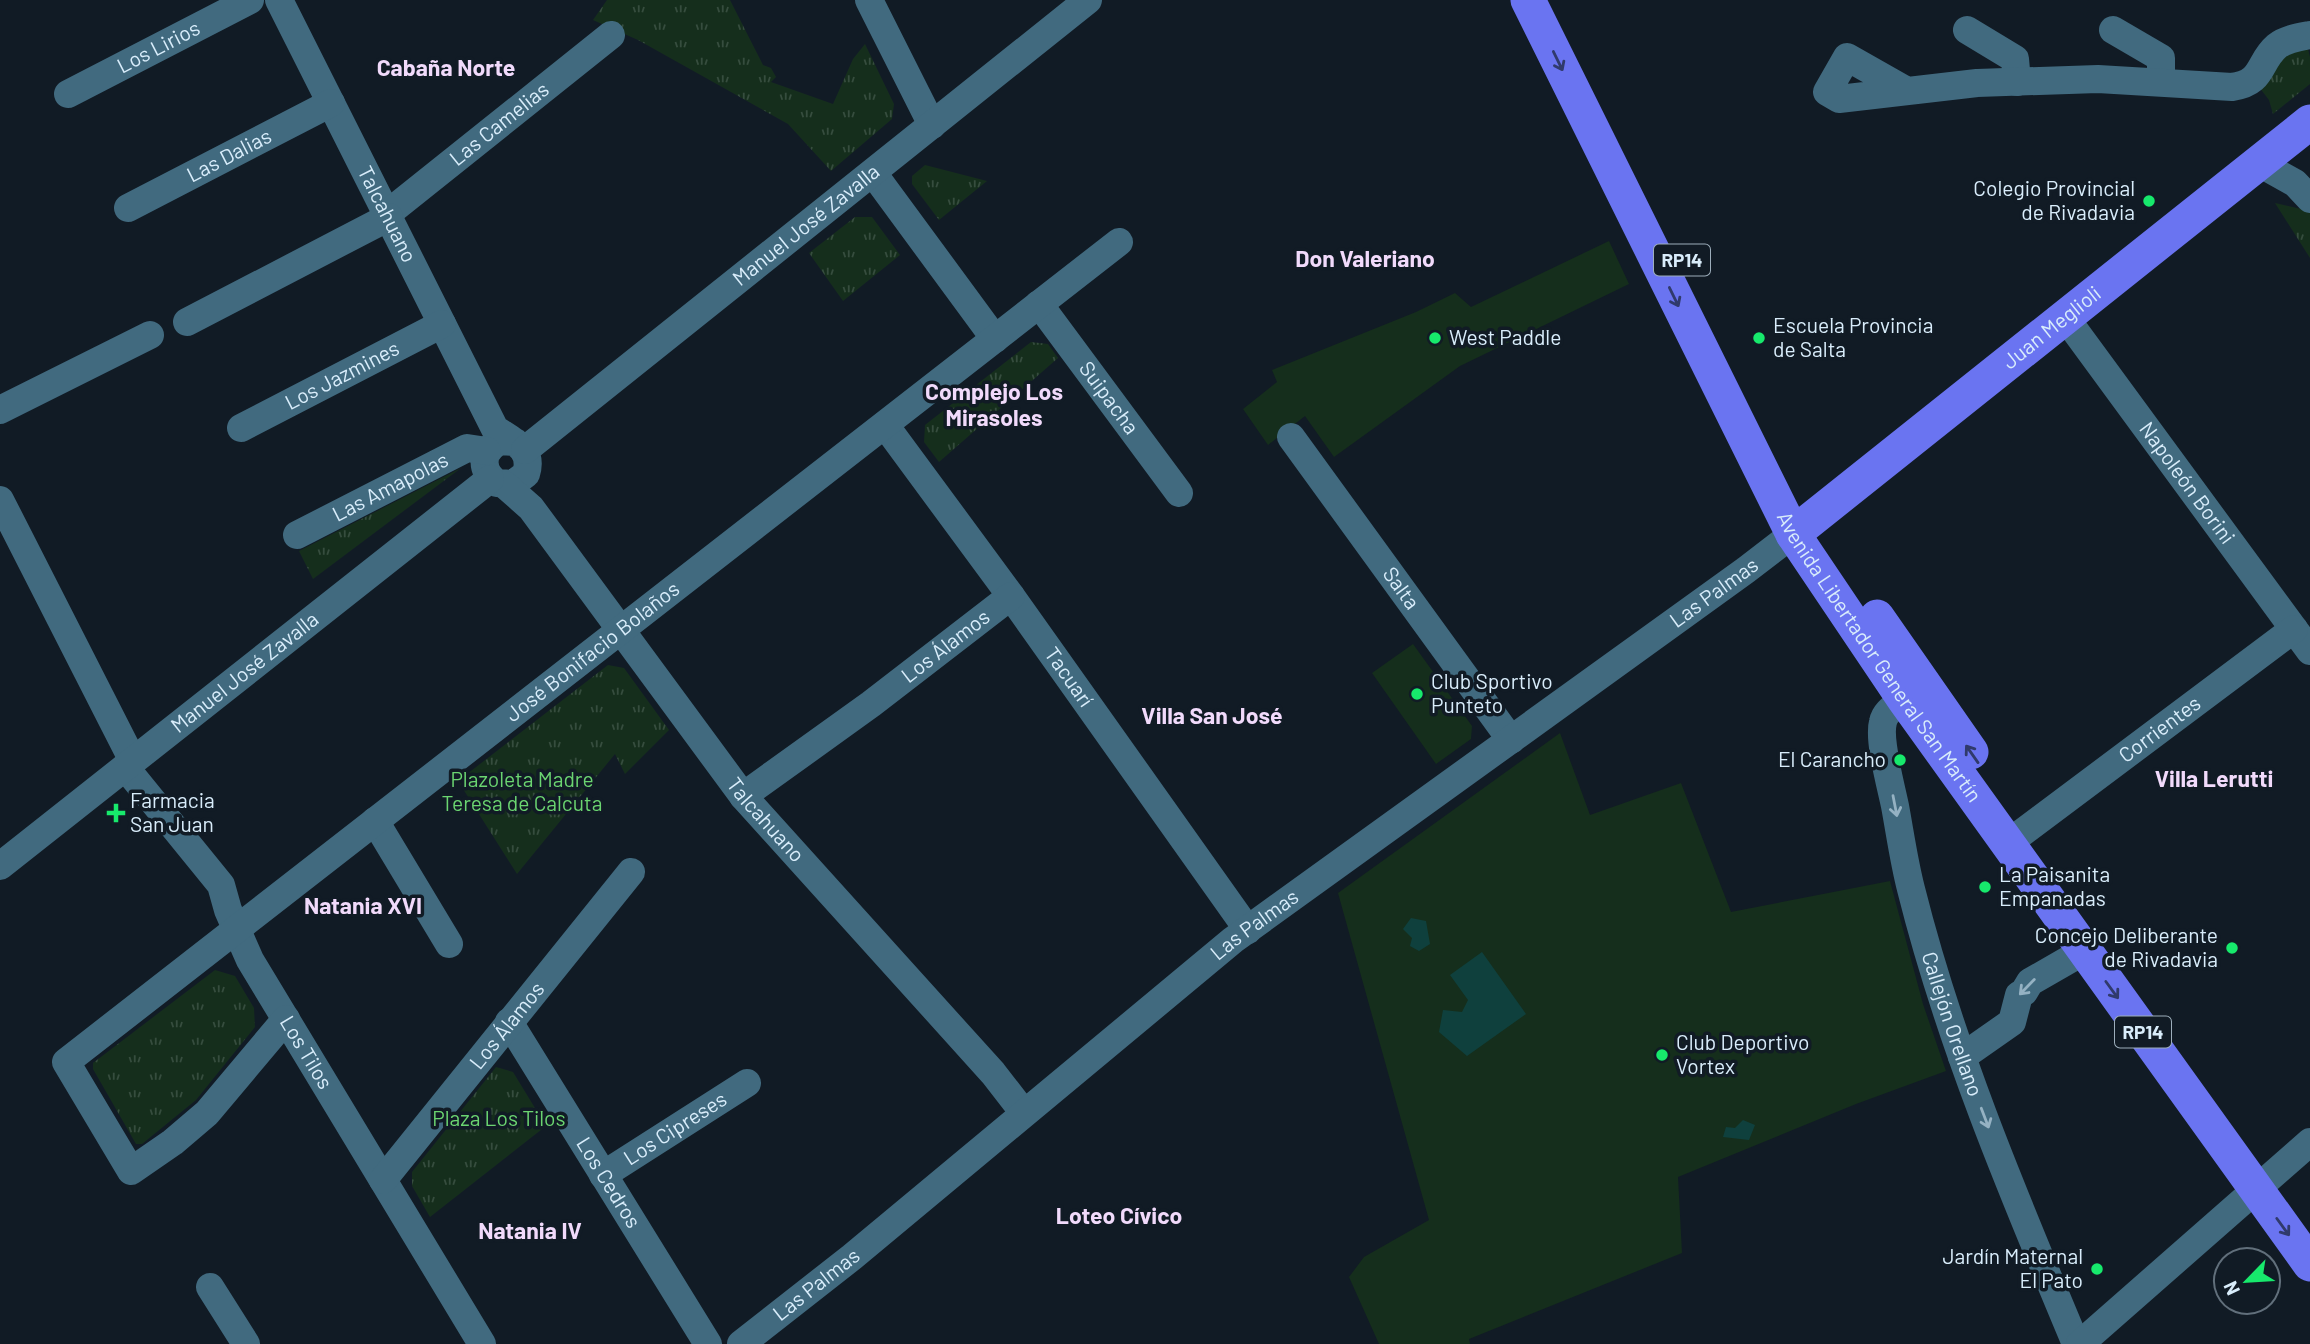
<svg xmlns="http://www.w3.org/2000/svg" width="2310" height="1344" viewBox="0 0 2310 1344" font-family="Barlow,sans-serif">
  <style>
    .park { fill: url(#park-tufts) }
    .garden { fill: #152e1c }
    .water { fill: #0f403d }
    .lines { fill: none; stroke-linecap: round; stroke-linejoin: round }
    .minor { stroke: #416a7f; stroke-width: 28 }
    .major { stroke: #6a74f1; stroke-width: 35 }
    .oneway { stroke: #303a6c }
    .oneway2 { stroke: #95b2c3 }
    .poi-dot { fill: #17e96c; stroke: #111b25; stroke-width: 2.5 }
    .labels { text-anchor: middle; stroke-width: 7; stroke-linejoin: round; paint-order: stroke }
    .shield { fill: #111b25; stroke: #9daebb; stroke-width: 2 }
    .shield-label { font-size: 19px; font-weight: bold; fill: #d9edfb }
    .street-label { font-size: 21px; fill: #d9edfb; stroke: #111b25 }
    .poi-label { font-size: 21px; fill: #d9edfb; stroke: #111b25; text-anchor: start }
    .park-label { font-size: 21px; fill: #6bd571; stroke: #111b25 }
    .neighbourhood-label { font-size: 23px; font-weight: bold; fill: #f1dafb; stroke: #111b25 }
  </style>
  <defs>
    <pattern id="park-tufts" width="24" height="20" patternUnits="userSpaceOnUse" patternTransform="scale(1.75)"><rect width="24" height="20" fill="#152e1c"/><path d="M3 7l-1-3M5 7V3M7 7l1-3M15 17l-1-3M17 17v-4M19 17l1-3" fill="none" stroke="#364d3e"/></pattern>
  </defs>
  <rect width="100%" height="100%" fill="#111b25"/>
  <!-- park -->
  <path class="park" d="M607 0H730L763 65 771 68 776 77 771 82 833 104 853 59 865 44 894 104 892 119 831 171 788 124 638 40 593 20Z
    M2307 45 2310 57V84L2273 114 2269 100 2259 87 2279 57Z
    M925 165 987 181 939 220 912 184V176Z
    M2275 203 2310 211V258Z
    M855 217H872L900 255 843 301 809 253Z
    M1031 342 1048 344 1058 358 939 462 924 442 925 425Z
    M461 468 313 579 299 551Z
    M608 665 624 668 669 730 625 774 615 754 517 874 458 781Z
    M215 970 235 976 254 1008 255 1027 196 1100 142 1144H136L93 1069V1063Z
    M496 1067 513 1072 546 1126 430 1217 412 1186V1172Z"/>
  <!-- garden -->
  <path class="garden" d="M1609 241 1629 284 1460 366 1334 457 1305 416 1268 445 1243 409 1277 382 1272 370 1416 312 1455 293 1471 307Z
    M1413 644 1472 726 1471 739 1436 764 1372 673Z
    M1560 733 1590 815 1681 783 1731 912 1890 881 1923 1004 1946 1071 1856 1104 1678 1177 1682 1253 1469 1339 1470 1344H1379L1349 1277 1364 1257 1429 1220 1338 893Z"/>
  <!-- water -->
  <path class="water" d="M1411 918 1426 921 1430 944 1419 951 1410 946 1412 938 1403 929Z
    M1482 952 1526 1014 1467 1056 1439 1032 1443 1010 1462 1012 1468 1000 1450 975Z
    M1743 1120 1755 1125 1749 1140 1723 1137 1726 1127 1735 1128Z"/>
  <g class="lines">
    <!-- minor -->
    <g class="minor">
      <path id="s1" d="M279 0 495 429C513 441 534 449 526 474L513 484 497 483C480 471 480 451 500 441L515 442"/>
      <path d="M869 0 932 125"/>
      <path d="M1967 30 2015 59 2017 82"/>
      <path d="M2113 30 2161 58V82"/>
      <path d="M1907 91 1847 57 1827 92 1839 99 1977 83 2098 79 2232 87C2264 83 2258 62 2277 46 2286 39 2299 37 2310 35"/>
      <path id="s2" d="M68 94 250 0"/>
      <path d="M2259 163 2295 183 2310 199"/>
      <path d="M873 173 995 339"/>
      <path id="s3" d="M128 208 331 103"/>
      <path id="s4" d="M387 214 611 35"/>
      <path id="s5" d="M1039 304 1179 493"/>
      <path id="s6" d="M2065 317 2310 651"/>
      <path d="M187 322 389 217"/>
      <path d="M0 410 150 335"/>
      <path id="s7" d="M885 425 1011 596 1248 930"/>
      <path id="s8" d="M241 428 442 324"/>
      <path id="s9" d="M1291 437 1511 740"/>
      <path id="s10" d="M525 450 1088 0"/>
      <path id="s11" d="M505 485 531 508 743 796 993 1073 1024 1113"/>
      <path d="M0 500 133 761"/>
      <path id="s12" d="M297 535 467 448 487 451"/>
      <path id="s13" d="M1904 699C1896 706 1885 711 1883 722 1878 740 1891 786 1895 806 1900 833 1904 862 1911 889 1950 1045 2014 1196 2076 1344"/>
      <path id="s14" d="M125 767 221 885 228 910 250 960 482 1344"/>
      <path id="s15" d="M743 796 871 704 1011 596"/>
      <path d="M375 821 449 944"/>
      <path id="s16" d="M2007 844 2294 629"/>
      <path id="s17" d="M0 866 490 479"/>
      <path id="s18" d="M286 1019 207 1113 173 1142 131 1171 66 1062 1119 242"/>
      <path id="s19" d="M509 1022 708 1344"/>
      <path d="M1962 1057 2012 1022 2019 995 2024 992 2030 982 2084 951"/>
      <path id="s20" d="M603 1175 747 1083"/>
      <path id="s21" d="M383 1180 631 872"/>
      <path d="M210 1287 246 1344"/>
      <path id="s22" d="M741 1344 852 1257 1233 940 1746 570 1793 534"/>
      <path d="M2080 1344 2310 1142"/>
    </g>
    <!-- major -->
    <g class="major">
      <path id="s23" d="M1528 0 1793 534 1904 699 2310 1264"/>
      <path id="s24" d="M1793 534 2310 122"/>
      <path d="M1877 617 1971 752"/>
    </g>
  </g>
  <!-- one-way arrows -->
  <defs><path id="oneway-shaft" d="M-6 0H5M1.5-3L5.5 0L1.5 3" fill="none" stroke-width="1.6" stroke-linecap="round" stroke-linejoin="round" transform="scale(1.75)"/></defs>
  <g class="oneway">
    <use href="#oneway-shaft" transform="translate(1558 61) rotate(64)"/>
    <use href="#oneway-shaft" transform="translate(1674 297) rotate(64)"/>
    <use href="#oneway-shaft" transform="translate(1972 754) rotate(-125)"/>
    <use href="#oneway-shaft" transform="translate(2112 990) rotate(54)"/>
    <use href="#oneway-shaft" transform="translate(2283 1227) rotate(54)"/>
  </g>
  <g class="oneway2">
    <use href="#oneway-shaft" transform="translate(1895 806) rotate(79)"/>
    <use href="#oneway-shaft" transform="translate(2027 987) rotate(134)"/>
    <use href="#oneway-shaft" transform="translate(1985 1118) rotate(69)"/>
  </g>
  <!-- markers -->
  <g class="poi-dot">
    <circle cx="2149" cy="201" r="7"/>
    <circle cx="1435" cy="338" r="7"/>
    <circle cx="1759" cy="338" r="7"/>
    <circle cx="1417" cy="694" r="7"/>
    <circle cx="1900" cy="760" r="7"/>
    <path d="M112.5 802.5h7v7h7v7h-7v7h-7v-7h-7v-7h7z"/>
    <circle cx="1985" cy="887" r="7"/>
    <circle cx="2232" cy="948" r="7"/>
    <circle cx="1662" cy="1055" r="7"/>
    <circle cx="2097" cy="1269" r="7"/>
  </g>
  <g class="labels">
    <!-- shield labels -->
    <g class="shield">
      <rect x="1654" y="244.5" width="56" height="31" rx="5"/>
      <rect x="2115" y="1016.5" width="56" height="31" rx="5"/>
    </g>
    <g class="shield-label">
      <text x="1682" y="267">RP14</text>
      <text x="2143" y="1039">RP14</text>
    </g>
    <!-- street labels -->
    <g class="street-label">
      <text dy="7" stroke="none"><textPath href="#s2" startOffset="102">Los Lirios</textPath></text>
      <text dy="7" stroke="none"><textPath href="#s4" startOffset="144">Las Camelias</textPath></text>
      <text dy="7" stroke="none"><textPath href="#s3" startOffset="114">Las Dalias</textPath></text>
      <text dy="7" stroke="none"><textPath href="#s1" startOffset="240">Talcahuano</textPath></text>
      <text dy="7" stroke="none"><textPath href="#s10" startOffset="360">Manuel José Zavalla</textPath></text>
      <text dy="7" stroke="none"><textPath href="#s24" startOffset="331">Juan Meglioli</textPath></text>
      <text dy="7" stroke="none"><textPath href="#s8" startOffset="114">Los Jazmines</textPath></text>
      <text dy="7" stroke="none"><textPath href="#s5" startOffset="117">Suipacha</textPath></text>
      <text dy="7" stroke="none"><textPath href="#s6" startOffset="206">Napoleón Borini</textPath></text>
      <text dy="7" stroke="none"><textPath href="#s12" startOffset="105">Las Amapolas</textPath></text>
      <text dy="7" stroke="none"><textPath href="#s9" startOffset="187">Salta</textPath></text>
      <text dy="7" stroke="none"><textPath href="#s22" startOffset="1230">Las Palmas</textPath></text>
      <text dy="7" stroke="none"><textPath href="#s15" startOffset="252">Los Álamos</textPath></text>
      <text dy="7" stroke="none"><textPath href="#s18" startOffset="1013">José Bonifacio Bolaños</textPath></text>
      <text dy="7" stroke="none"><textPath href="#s23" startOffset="746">Avenida Libertador General San Martín</textPath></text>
      <text dy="7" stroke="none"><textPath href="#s17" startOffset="312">Manuel José Zavalla</textPath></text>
      <text dy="7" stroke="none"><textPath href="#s7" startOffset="312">Tacuarí</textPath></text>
      <text dy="7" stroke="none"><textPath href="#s16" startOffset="191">Corrientes</textPath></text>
      <text dy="7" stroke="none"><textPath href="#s11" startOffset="425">Talcahuano</textPath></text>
      <text dy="7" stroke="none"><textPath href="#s22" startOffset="663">Las Palmas</textPath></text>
      <text dy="7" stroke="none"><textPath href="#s13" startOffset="343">Callejón Orellano</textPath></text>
      <text dy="7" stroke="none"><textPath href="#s21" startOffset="198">Los Álamos</textPath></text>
      <text dy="7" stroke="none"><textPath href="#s14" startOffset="341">Los Tilos</textPath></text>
      <text dy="7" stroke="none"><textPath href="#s20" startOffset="86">Los Cipreses</textPath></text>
      <text dy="7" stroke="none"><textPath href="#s19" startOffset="189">Los Cedros</textPath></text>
      <text dy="7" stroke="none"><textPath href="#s22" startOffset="96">Las Palmas</textPath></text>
    </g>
    <!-- poi labels -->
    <g class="poi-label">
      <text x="2135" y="196" text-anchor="end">Colegio Provincial<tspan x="2135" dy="24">de Rivadavia</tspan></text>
      <text x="1773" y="333">Escuela Provincia<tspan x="1773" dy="24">de Salta</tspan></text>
      <text x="1449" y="345">West Paddle</text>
      <text x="1431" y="689">Club Sportivo<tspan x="1431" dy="24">Punteto</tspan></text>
      <text x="1886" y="767" text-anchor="end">El Carancho</text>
      <text x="130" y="808">Farmacia<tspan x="130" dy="24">San Juan</tspan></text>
      <text x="1999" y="882">La Paisanita<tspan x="1999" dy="24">Empanadas</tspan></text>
      <text x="2218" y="943" text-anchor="end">Concejo Deliberante<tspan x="2218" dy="24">de Rivadavia</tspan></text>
      <text x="1676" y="1050">Club Deportivo<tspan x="1676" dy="24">Vortex</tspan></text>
      <text x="2083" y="1264" text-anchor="end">Jardín Maternal<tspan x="2083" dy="24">El Pato</tspan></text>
    </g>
    <!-- park labels -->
    <g class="park-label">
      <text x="522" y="787">Plazoleta Madre<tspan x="522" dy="24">Teresa de Calcuta</tspan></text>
      <text x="499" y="1126">Plaza Los Tilos</text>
    </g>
    <!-- neighbourhood labels -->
    <g class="neighbourhood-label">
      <text x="446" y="76">Cabaña Norte</text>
      <text x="1365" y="267">Don Valeriano</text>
      <text x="994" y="400">Complejo Los<tspan x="994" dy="26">Mirasoles</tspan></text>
      <text x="1212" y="724">Villa San José</text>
      <text x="2214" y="787">Villa Lerutti</text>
      <text x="363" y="914">Natania XVI</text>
      <text x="1119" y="1224">Loteo Cívico</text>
      <text x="530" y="1239">Natania IV</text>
    </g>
  </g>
  <!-- north arrow -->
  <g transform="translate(2247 1281) rotate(245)"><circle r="33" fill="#111b25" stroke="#616f7b" stroke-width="2"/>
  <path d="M0-5L12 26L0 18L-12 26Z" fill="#17e96c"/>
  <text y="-10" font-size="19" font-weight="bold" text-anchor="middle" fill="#d9edfb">N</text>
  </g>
</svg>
